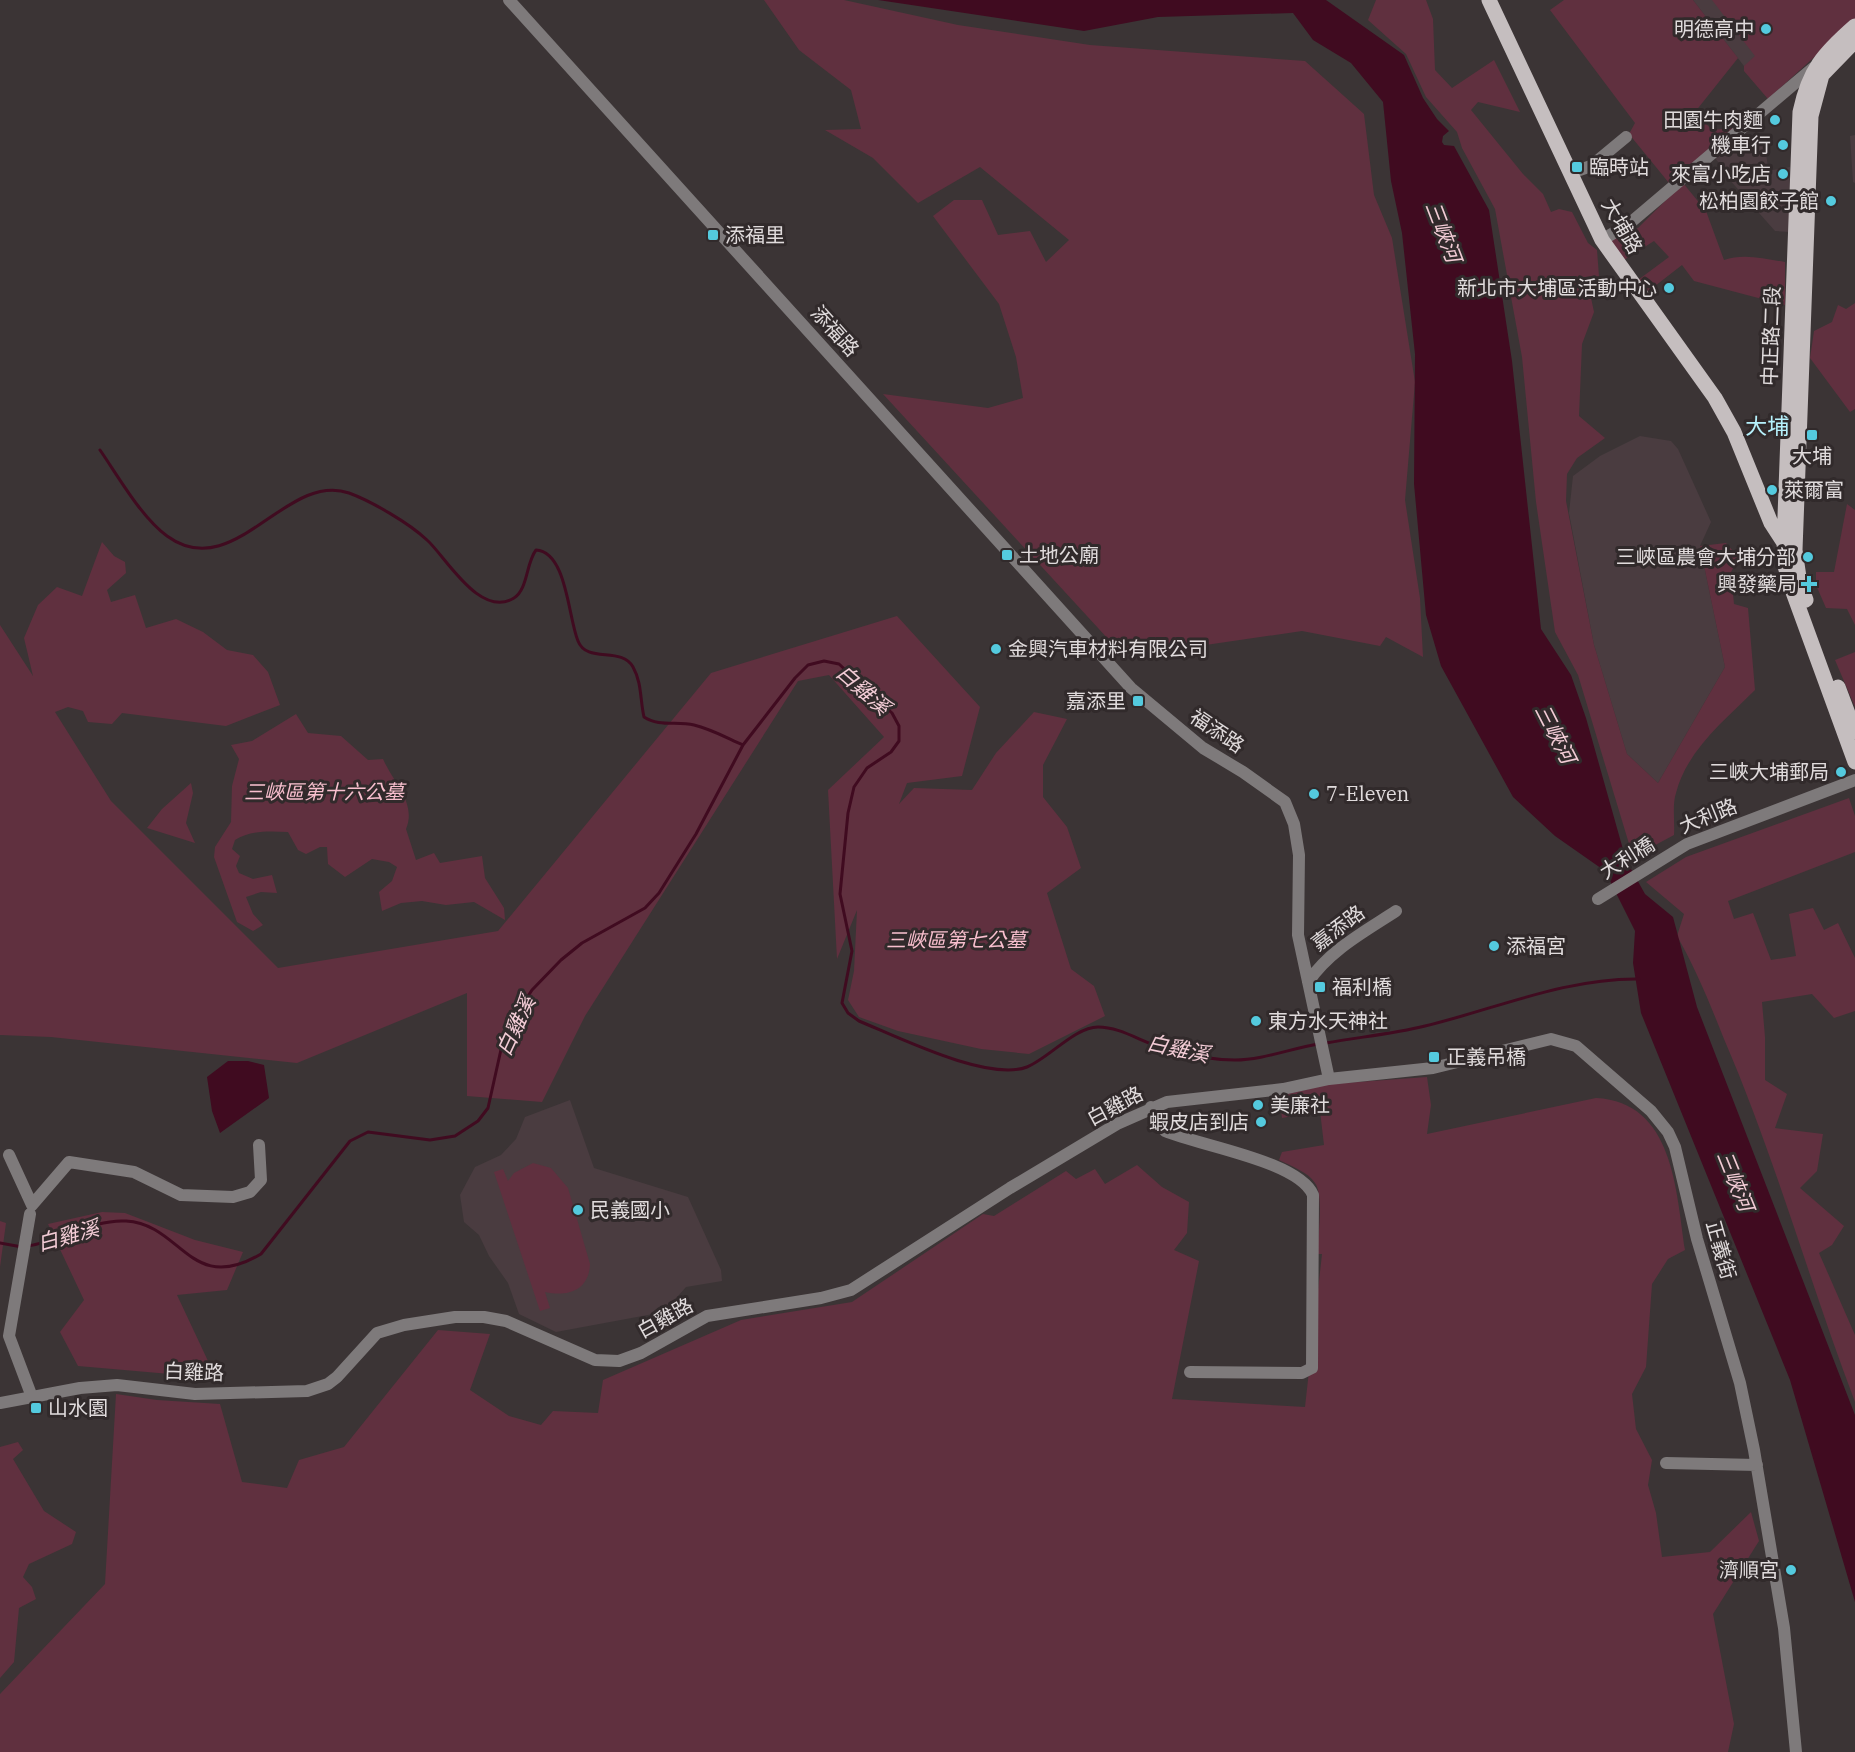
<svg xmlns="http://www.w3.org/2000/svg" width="1855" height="1752" viewBox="0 0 1855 1752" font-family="'IBM Plex Serif','Noto Sans TC',serif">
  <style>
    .built { fill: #4a3c40 }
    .green { fill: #60303f }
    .water { fill: #400b20 }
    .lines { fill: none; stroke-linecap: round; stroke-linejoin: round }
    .stream { stroke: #400b20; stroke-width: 3 }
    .minor { stroke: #7e7a7b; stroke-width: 12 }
    .major { stroke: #c5bebf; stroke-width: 15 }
    .poi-dot { fill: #54cade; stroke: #312a2b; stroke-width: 2 }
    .labels { text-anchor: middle; stroke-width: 6; stroke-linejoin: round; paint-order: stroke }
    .poi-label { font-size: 20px; fill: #e0dbdc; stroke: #312a2b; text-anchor: start }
    .street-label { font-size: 20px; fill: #e0dbdc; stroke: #312a2b }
    .park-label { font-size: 20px; font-style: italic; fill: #f8bfce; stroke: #312a2b }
    .water-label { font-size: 21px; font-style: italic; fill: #f3ccd6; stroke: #312a2b }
    .quarter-label { font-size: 22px; fill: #b6f0fb; stroke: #312a2b }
  </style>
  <rect width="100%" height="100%" fill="#3b3435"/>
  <!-- built -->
  <path class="built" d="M1693 0H1853L1754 79Z
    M1763 134 1768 167 1729 175 1714 157 1731 142Z
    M1855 135V183L1853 182 1850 136Z
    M1790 167 1789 232 1775 231 1728 178Z
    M1640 436 1671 441 1678 449 1711 522 1700 546 1725 667 1658 783 1627 754 1594 645 1569 513 1573 476 1600 456Z
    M570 1100 594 1168 688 1197 721 1270 722 1281 686 1287 664 1312 556 1332 519 1314 508 1283 489 1256 479 1235 464 1222 460 1195 475 1167 501 1155 516 1139 525 1117Z"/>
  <!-- green -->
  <path class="green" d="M764 0H844L958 25 1090 45 1305 61 1364 114 1374 195 1392 238 1415 382 1405 500 1420 598 1423 657 1386 637 1380 646 1302 631 1192 647 1121 653 883 394 988 408 1023 398 1016 357 999 304 933 216 954 200H982L998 235 1030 231 1046 262 1069 240 980 167 918 203 873 158 825 130 861 129 851 90 799 50Z
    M1376 0H1426L1433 19 1435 70 1452 88 1494 60 1520 112 1478 102 1471 110 1523 174 1543 194 1551 212 1559 209 1572 212 1588 243 1597 250 1599 276 1590 293 1594 312 1582 344 1579 416 1605 438 1577 458 1567 474 1566 501 1594 645 1627 754 1658 783 1725 667 1700 546 1726 543 1739 558 1731 572 1734 604 1748 608 1755 690C1725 720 1687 750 1676 793 1672 805 1675 822 1674 835L1633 857 1578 675 1555 632 1536 502 1522 357 1495 209 1462 148 1457 132 1426 97 1406 54 1368 20Z
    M1564 0H1693L1738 58 1695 112 1712 130 1735 128 1669 183 1629 134 1635 123 1550 10Z
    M1712 0H1855V20L1768 99 1744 71V66L1755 56Z
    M1683 183 1706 211 1724 260C1744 253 1765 259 1785 262V305L1694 281 1682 265 1646 293 1638 280 1669 257 1654 241 1624 260 1608 241 1638 228Z
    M1855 303V409L1850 412 1810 358 1814 331 1832 322 1838 305 1846 309Z
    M1847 504 1855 510V625L1847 609 1826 608 1816 585V572H1834Z
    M102 542 114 556 125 562 126 573 107 590 111 602 135 595 146 628 176 619 203 632 227 650 253 655 268 672 280 705 226 726 122 713 112 724 88 722 83 711 68 707 55 712 111 801 278 968 498 931 711 673 897 616 980 707 962 776 907 783 899 804 914 788 972 790 996 753 1034 712 1067 719 1043 765V797L1067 827 1081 868 1047 893 1071 969 1094 986 1105 1016 1029 1054 981 1049 898 1031 859 1017 848 1000 854 971 857 910 837 959 828 790 884 737 829 675 798 681 585 1016 542 1102 467 1096V993L297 1063 51 1037 0 1035V625L33 676 24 638 38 605 57 587 82 596Z
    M1855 652V707L1835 660Z
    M296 714 308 733 341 736 368 760 383 759C393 782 417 803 406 829L416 860 434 853 440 863 482 856 485 878 504 908 505 920 474 902 446 905 422 901 401 903 382 911 379 892 392 881 397 867 389 862 372 859 345 877 328 864 327 847H320L306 854 298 850 288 832C270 831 250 830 235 840L232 849 240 856 236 866 239 873 253 879 272 875 277 893 261 892 246 897 253 914 263 925 253 931 237 922 214 857 215 847 231 822 232 786 239 759 231 745 252 741Z
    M191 783 193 793 186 823 195 843 147 828 162 809Z
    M1849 798 1855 816V852L1728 901 1734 919 1753 913 1771 960 1796 956 1789 914 1813 908 1824 930 1838 923 1855 958V1011L1834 1018 1812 994 1762 1002 1765 1037V1080L1787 1094 1775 1128 1823 1134 1817 1171 1800 1188 1844 1226 1832 1245 1819 1253 1855 1335V1402C1809 1281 1775 1157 1724 1039 1710 1004 1696 969 1677 936L1684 914 1646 882 1686 857Z
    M1427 1077 1431 1105 1427 1134 1596 1098C1674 1102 1676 1191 1685 1250L1668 1259 1652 1284 1646 1367 1632 1394 1636 1429 1652 1460 1648 1485 1656 1513 1662 1557 1710 1552 1751 1512 1759 1541 1713 1614 1734 1724 1728 1752H0V1694L105 1584 116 1394 157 1400 220 1404 242 1482 287 1488 299 1460 344 1447 438 1330 490 1334 470 1390 509 1416 541 1425 553 1411 598 1413 603 1380 741 1320 852 1302 983 1214 994 1216 1066 1171 1076 1179 1095 1169 1105 1184 1137 1165 1162 1187 1189 1202 1187 1233 1174 1250 1199 1261 1172 1399 1305 1407 1322 1254H1317C1318 1238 1324 1195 1315 1183 1308 1172 1291 1166 1279 1160L1282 1152 1324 1145 1320 1111 1282 1118 1279 1096 1330 1084Z
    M533 1163 551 1168 568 1188 590 1264C589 1291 567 1297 545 1292L550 1308 540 1311 494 1172 503 1169 508 1181 514 1173Z
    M102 1212 125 1213 195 1240 243 1252 227 1290 177 1295 216 1378 78 1366 60 1332 84 1300 48 1224Z
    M0 1221 6 1223 0 1267Z
    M18 1442 23 1450 13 1459 44 1511 76 1532 72 1544 29 1564 23 1577 32 1587 36 1599 19 1608 14 1662 0 1678V1447Z"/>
  <!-- water -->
  <path class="water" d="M878 0H1326L1404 55 1423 98 1437 119 1449 131 1443 136 1442 142 1444 145 1454 146 1489 210 1512 361 1541 629 1571 675 1586 718 1626 860 1645 894 1673 917 1697 1007 1855 1415V1602L1790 1380 1641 1013 1633 963 1635 931 1605 871 1555 836 1513 797 1441 666 1426 615 1414 484 1415 354 1402 233 1391 181 1383 102 1351 63 1313 40 1293 13 1158 17 1084 31Z
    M228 1061H248L264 1065 269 1098 220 1133 212 1111 207 1077Z"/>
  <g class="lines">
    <!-- stream -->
    <path class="stream" d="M100 450C118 476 141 517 167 536 234 585 286 471 349 493 371 501 409 523 427 540 446 557 480 619 514 598 528 589 526 563 536 550 567 552 568 617 578 641 587 664 621 646 633 667 642 683 640 700 644 717 659 727 677 721 694 725 711 729 727 738 743 745
      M1326 1043C1359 1037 1393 1034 1425 1026 1496 1009 1565 978 1639 979
      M0 1243 22 1247
      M28 1246C60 1241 93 1219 126 1221 182 1224 190 1296 261 1254L350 1141 368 1132 430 1140 455 1136 478 1121 488 1108 502 1045 515 1016 532 990 561 960 582 943 645 908 659 893 696 834 743 745 795 678 808 665 824 661 839 664 892 713 899 726V741L891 752 867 768 854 787 848 813 840 894 852 951 842 1003 848 1013 859 1021C898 1037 988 1082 1027 1067 1049 1058 1075 1027 1098 1027 1122 1027 1144 1044 1167 1049 1188 1055 1213 1060 1235 1060 1263 1060 1292 1048 1319 1044"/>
    <!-- minor -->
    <path class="minor" d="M509 0 1131 688 1203 748 1243 772 1285 802 1294 824 1299 855 1298 935 1329 1079
      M1571 173 1591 166 1626 137
      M1602 240 1630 223 1813 68 1816 70
      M1598 899 1687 844 1855 780
      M1308 982C1330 950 1364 932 1396 911
      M1151 1107 1155 1119 1165 1131C1200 1146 1299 1161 1313 1195L1312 1368 1302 1373 1190 1372
      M9 1155 32 1205 69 1162 134 1172 181 1195 233 1197 250 1192 261 1180 259 1145
      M30 1214 9 1336 32 1397
      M0 1403 80 1388 117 1385 195 1394 307 1391 328 1384 337 1377 377 1333 404 1325 455 1317H484L506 1321 595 1360 619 1361 641 1353 707 1316 821 1298 851 1290 1010 1188 1117 1124 1167 1102 1283 1089 1329 1079 1433 1068 1551 1039 1576 1046 1651 1111 1668 1132 1675 1147 1697 1239 1740 1383 1754 1450 1784 1628 1796 1752
      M1666 1463 1757 1465"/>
    <!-- major -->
    <path class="major" d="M1489 0 1602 240 1715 398 1734 432 1771 523 1784 543
      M1855 26C1823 54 1809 70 1800 112L1784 543 1785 566 1790 584 1855 762
      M1806 600 1800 584 1795 550 1811 116 1822 75 1855 41
      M1838 687 1855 732"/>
  </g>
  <!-- markers -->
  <g class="poi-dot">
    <circle cx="1766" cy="29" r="6"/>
    <circle cx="1775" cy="120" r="6"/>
    <circle cx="1783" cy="145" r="6"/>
    <rect x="1571" y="161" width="12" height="12" rx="3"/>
    <circle cx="1783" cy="174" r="6"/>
    <circle cx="1831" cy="201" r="6"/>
    <rect x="707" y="229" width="12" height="12" rx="3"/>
    <circle cx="1669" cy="288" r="6"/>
    <rect x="1806" y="429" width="12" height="12" rx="3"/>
    <circle cx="1772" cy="490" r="6"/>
    <rect x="1001" y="549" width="12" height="12" rx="3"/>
    <circle cx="1808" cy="557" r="6"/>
    <path d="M1806 575h6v6h6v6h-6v6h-6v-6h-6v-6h6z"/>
    <circle cx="996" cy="649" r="6"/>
    <rect x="1132" y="695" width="12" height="12" rx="3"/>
    <circle cx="1841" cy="772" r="6"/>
    <circle cx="1314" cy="794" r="6"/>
    <circle cx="1494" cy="946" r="6"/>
    <rect x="1314" y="981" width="12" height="12" rx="3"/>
    <circle cx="1256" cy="1021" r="6"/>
    <rect x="1428" y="1051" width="12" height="12" rx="3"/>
    <circle cx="1258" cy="1105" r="6"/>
    <circle cx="1261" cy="1122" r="6"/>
    <circle cx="578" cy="1210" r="6"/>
    <rect x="30" y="1402" width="12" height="12" rx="3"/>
    <circle cx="1791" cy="1570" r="6"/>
  </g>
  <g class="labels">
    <!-- poi labels -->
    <g class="poi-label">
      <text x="1754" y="36" text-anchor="end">明德高中</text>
      <text x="1763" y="127" text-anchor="end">田園牛肉麵</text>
      <text x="1771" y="152" text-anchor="end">機車行</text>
      <text x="1589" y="174">臨時站</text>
      <text x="1771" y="181" text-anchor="end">來富小吃店</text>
      <text x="1819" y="208" text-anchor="end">松柏園餃子館</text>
      <text x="725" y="242">添福里</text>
      <text x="1657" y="295" text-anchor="end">新北市大埔區活動中心</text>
      <text x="1812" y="463" text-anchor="middle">大埔</text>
      <text x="1784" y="497">萊爾富</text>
      <text x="1019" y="562">土地公廟</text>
      <text x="1796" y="564" text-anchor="end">三峽區農會大埔分部</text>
      <text x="1797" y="591" text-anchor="end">興發藥局</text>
      <text x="1008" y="656">金興汽車材料有限公司</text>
      <text x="1126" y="708" text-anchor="end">嘉添里</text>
      <text x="1829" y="779" text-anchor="end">三峽大埔郵局</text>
      <text x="1326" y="801">7-Eleven</text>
      <text x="1506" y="953">添福宮</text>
      <text x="1332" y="994">福利橋</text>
      <text x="1268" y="1028">東方水天神社</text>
      <text x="1446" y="1064">正義吊橋</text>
      <text x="1270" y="1112">美廉社</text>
      <text x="1249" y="1129" text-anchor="end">蝦皮店到店</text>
      <text x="590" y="1217">民義國小</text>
      <text x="48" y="1415">山水園</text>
      <text x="1779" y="1577" text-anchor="end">濟順宮</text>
    </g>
    <!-- street labels -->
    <g class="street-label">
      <text transform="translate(1622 226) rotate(60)" y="7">大埔路</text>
      <text transform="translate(835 331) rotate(48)" y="7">添福路</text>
      <text transform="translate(1771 336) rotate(-88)" y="7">中正路二段</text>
      <text transform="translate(1217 731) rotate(34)" y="7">福添路</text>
      <text transform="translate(1708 816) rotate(-22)" y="7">大利路</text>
      <text transform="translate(1627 858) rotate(-32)" y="7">大利橋</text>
      <text transform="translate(1338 928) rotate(-37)" y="7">嘉添路</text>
      <text transform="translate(1115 1106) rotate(-28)" y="7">白雞路</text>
      <text transform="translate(1721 1250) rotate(74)" y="7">正義街</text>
      <text transform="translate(665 1318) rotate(-29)" y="7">白雞路</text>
      <text transform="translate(194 1372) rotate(2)" y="7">白雞路</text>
    </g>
    <!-- park labels -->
    <g class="park-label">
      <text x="324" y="799">三峽區第十六公墓</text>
      <text x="956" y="947">三峽區第七公墓</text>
    </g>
    <!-- water labels -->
    <g class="water-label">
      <text transform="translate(1443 232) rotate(69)" y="7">三峽河</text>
      <text transform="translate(863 690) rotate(41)" y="7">白雞溪</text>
      <text transform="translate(1555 734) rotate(63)" y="7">三峽河</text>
      <text transform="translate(516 1026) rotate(-65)" y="7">白雞溪</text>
      <text transform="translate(1178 1049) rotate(12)" y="7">白雞溪</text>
      <text transform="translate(1735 1181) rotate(68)" y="7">三峽河</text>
      <text transform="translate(68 1236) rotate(-15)" y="7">白雞溪</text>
    </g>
    <!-- quarter labels -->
    <g class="quarter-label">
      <text x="1767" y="434">大埔</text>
    </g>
  </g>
</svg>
